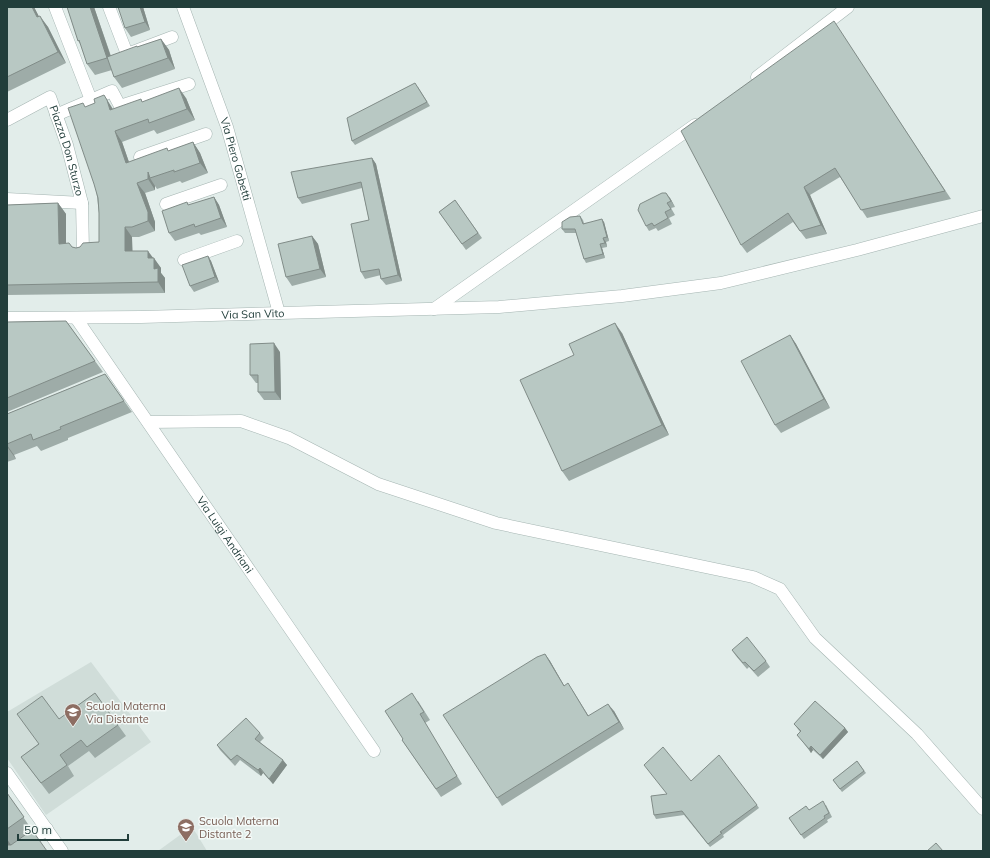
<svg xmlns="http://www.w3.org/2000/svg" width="990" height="858" viewBox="0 0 990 858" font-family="Mulish,sans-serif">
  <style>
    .built { fill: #d0ddd9 }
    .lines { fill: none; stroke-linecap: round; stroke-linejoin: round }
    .minor-casing { stroke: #a5b5b2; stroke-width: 13 }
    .minor { stroke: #fff; stroke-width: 12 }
    .wall { fill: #9eaca8 }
    .shaded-wall { fill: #818c88 }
    .building { fill: #b8c8c3; stroke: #818c88 }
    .labels { text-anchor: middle; stroke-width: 3; stroke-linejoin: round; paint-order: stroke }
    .street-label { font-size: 11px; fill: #223e3b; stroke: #f3f9f7 }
    .education-label { font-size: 11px; fill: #785e54; stroke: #f3f9f7; text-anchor: start }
  </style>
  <rect width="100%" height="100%" fill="#e2edea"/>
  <!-- built -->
  <path class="built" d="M91 662 151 742 46 815 7 758V712Z
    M191 827 196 833 207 851H158Z"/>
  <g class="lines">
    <!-- minor casing -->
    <g class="minor-casing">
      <g id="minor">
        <path d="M55 7 91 100"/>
        <path d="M109 7 127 54 172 37"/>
        <path id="s1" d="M183 7 227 127 279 313"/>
        <path d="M757 77 848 7"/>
        <path d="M56 115 112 91 120 106 189 84"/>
        <path id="s2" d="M7 120 50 97 67 145 82 203 7 199"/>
        <path d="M140 157 206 134"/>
        <path d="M82 203 83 251"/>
        <path d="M166 204 221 185"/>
        <path d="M184 260 237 241"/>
        <path d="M434 309 695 125"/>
        <path id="s3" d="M7 318 141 317 499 307 622 296 721 283 857 250 983 216"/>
        <path id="s4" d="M76 318 374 751"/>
        <path d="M148 422 241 421 289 438 378 484 496 523 753 577 780 589 815 638 917 734 983 809"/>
        <path d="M7 773 62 851"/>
        <path d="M16 851 47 829"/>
      </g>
    </g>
    <!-- minor -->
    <use href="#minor" class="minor"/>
  </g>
  <!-- wall -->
  <path class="wall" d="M7 7H34L39 17 48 27 66 63 7 92Z
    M67 7H94L111 56 161 39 169 50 175 69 122 88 114 77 112 70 95 75 87 64 81 45 78 41Z
    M143 7 150 30 131 37 125 28Z
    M839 30 951 199 867 218 840 177 810 195 827 234 806 239 793 222 747 253 741 245Z
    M418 87 430 106 355 145 352 141Z
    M186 98 195 120 157 134 154 130 122 142 129 162 169 151 193 142 200 153 208 173 182 183 180 181 157 189 155 186V190L145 193 155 222V231L139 237H132V251L153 258 161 268V273L165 278V293L7 295V205L58 203 66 214V243L72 247 76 248 99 242V213L86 107 113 109 143 102Z
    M372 158 376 164 402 281 386 285 381 279V275L365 279 361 272 369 220 362 188 302 204 298 198Z
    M214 197 219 205 227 227 201 235 199 233 175 241 169 233 189 205Z
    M670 198 675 207 671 208 675 215 669 218 672 224 658 231 656 228 649 231 646 226Z
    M455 200 482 238 466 250 439 212Z
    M580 216 583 220 584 223 604 222 609 241 606 242 607 247 602 248 605 258 586 263 584 259 576 233H565L562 229Z
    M312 236 318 244 326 277 292 286 286 277Z
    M208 256 211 261 219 282 194 292 190 286Z
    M66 321 103 372 7 412V322Z
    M622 333 669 435 569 481 562 471 574 355Z
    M790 335 796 344 830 408 781 433 775 425Z
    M280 352 281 400H264L258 392V383H256L250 375Z
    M105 374 132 412 68 438V440L41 451 37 446 14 455 16 459 7 462V414Z
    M732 650 766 661 770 667 758 677 749 667 747 669 736 656Z
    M545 654 550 661 564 686 573 691 588 716 614 711 624 729 502 806 497 798Z
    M95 693 126 736 95 758 89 751 68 766 74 776 49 794 21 757 38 744 59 719Z
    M418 701 430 720 425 723 462 784 441 797 402 740Z
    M794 724 845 728 848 732 823 759 813 750 811 753 800 738V732Z
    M260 733 264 738 260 742 287 765 273 784 263 773 261 776 240 760 235 766 220 750 217 745Z
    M857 761 866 773 842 792 833 780Z
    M691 781 757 805 759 808 723 835 724 837 710 847 684 815 656 819 654 815 667 794Z
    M7 793 32 830 7 851Z
    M826 805 832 817 827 820 828 822 804 839 789 818 809 810Z"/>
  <!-- shaded-wall -->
  <path class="shaded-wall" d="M32 7H34L45 28 37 17Z
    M90 7H94L115 69 107 58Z
    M140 7H143L150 30 145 22Z
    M40 16 48 27 66 63 58 52Z
    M161 39 169 50 175 69 168 58Z
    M179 88 186 98 195 120 187 109Z
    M104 95 111 106 114 111 110 110Z
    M115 131 122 142 133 174 126 163Z
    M193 142 200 153 208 173 200 163Z
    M372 158 376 164 402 281 398 275Z
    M148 172 150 178 155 186V190L148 179Z
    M137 183 145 193 155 222V231L148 221Z
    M804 187 810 195 827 234 821 225Z
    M666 193 670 198 675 207 671 201Z
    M214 197 219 205 227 227 221 218Z
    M58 203 66 214V254L59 244Z
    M602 219 604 222 609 241 607 237Z
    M125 227 132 237 133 262 125 251Z
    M312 236 318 244 326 277 320 269Z
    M603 238 606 242 607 247 605 243Z
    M600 244 602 248 605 258 603 254Z
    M148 251 154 259V258L161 268V273L165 278V293L158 282 154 269 148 258Z
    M208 256 211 261 219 282 215 277Z
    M615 323 622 333 669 435 662 425Z
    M790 335 796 344 830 408 824 399Z
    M274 343 280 352 281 400 275 392Z
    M7 445 14 455 16 459 8 448Z
    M545 654 550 661 569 694 564 686Z
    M568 683 593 723 588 716Z
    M608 704 614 711 624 729 619 722Z
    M845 728 848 732 823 759 820 755Z
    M811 746 813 750 811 753 809 749Z
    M283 760 287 765 273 784 269 779Z
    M260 768 263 773 261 776 258 770Z
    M7 839 11 845 7 851Z"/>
  <!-- building -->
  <path class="building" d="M7 7H32L37 17 40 16 58 52 7 77Z
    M67 7H90L107 58 87 64 79 40 78 41Z
    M118 7H140L145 22 125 28Z
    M834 21 945 191 861 210 835 168 804 187 821 225 800 231 788 213 741 245 681 131Z
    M161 39 168 58 114 77 107 57 137 46V47Z
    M415 83 427 102 352 141 347 118Z
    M179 88 187 109 149 123 148 119 115 131 126 163 167 148 168 151 193 142 200 163 174 172V170L150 178 148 172V179L137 183 148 212V221L132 227H125V251H148V258H154V269L158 268V282L7 285V205L58 203 59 244 69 243 72 247 76 248 80 247 83 243 99 242V213L98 198 94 184 68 108 83 103 85 107 95 103 94 99 104 95 107 100 110 110 141 99 142 102Z
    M372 158 398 275 381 279 379 269 361 272 351 224 369 220 361 182 298 198 291 172Z
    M662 193H666L671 201 667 203 671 209 665 212 668 218 654 226 652 223 646 226 638 210 640 204Z
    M214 197 221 218 195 227 194 224 169 233 162 211 187 202 188 205Z
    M455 200 478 233 462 244 439 212Z
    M580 216 583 224 602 219 607 237 603 238 605 243 600 244 603 254 584 259 575 229H562V222L570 217Z
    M312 236 320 269 286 277 278 244Z
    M208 256 215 277 190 286 182 265Z
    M66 321 95 361 7 398V322Z
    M615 323 662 425 562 471 520 380 574 355 569 344Z
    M790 335 824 399 775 425 741 361Z
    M274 343 275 392H258V375H250V344Z
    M105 374 124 401 60 427 61 429 33 440 31 434 7 444V414Z
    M747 637 766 661 754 671 745 662 743 663 732 650Z
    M545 654 564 686 568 683 588 716 608 704 619 722 497 798 443 715 537 657Z
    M95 693 118 725 87 747 81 740 60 755 67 765 41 783 21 757 39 744 17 714 42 696 59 719Z
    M412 693 424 712 420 714 457 776 436 789 402 740 403 739 385 711Z
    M815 701 845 728 820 755 811 746 809 749 797 735 801 731 794 724Z
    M246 718 260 733 255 739 283 760 269 779 260 768 258 770 237 755 231 760 217 745Z
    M663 747 691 781 719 755 757 805 720 832 722 833 708 844 682 811 654 815 651 796 667 794 644 765Z
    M857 761 864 771 840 789 833 780Z
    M7 793 24 817 7 829Z
    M823 801 829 813 824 816 825 818 801 835 789 818 806 806 809 810Z
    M32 830 47 851H7V845H11Z
    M936 843 943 851H927Z"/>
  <!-- icons -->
  <defs>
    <g id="school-pin" transform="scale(0.9)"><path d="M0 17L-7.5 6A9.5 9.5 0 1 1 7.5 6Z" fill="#8d6e63" stroke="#f3f9f7"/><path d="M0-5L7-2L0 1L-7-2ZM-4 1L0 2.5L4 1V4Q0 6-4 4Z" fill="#fff"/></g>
  </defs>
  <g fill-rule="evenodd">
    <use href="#school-pin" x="73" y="712"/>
    <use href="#school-pin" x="186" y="827"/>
  </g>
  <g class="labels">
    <!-- street labels -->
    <g class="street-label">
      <text dy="4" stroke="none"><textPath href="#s2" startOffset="105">Piazza Don Sturzo</textPath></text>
      <text dy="4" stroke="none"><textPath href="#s1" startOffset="161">Via Piero Gobetti</textPath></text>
      <text dy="4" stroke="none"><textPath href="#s3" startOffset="246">Via San Vito</textPath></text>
      <text dy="4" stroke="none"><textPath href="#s4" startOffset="263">Via Luigi Andriani</textPath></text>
    </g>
    <!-- education labels -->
    <g class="education-label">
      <text x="86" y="710">Scuola Materna<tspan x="86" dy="13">Via Distante</tspan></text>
      <text x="199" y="825">Scuola Materna<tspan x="199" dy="13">Distante 2</tspan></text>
    </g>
  </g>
  <!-- border -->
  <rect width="990" height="858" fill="none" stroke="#223e3b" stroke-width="16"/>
  <!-- scale -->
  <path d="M18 834v6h110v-6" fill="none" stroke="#223e3b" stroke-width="2"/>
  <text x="24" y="834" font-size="12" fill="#223e3b" stroke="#f3f9f7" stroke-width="3" paint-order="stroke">50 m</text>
</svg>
